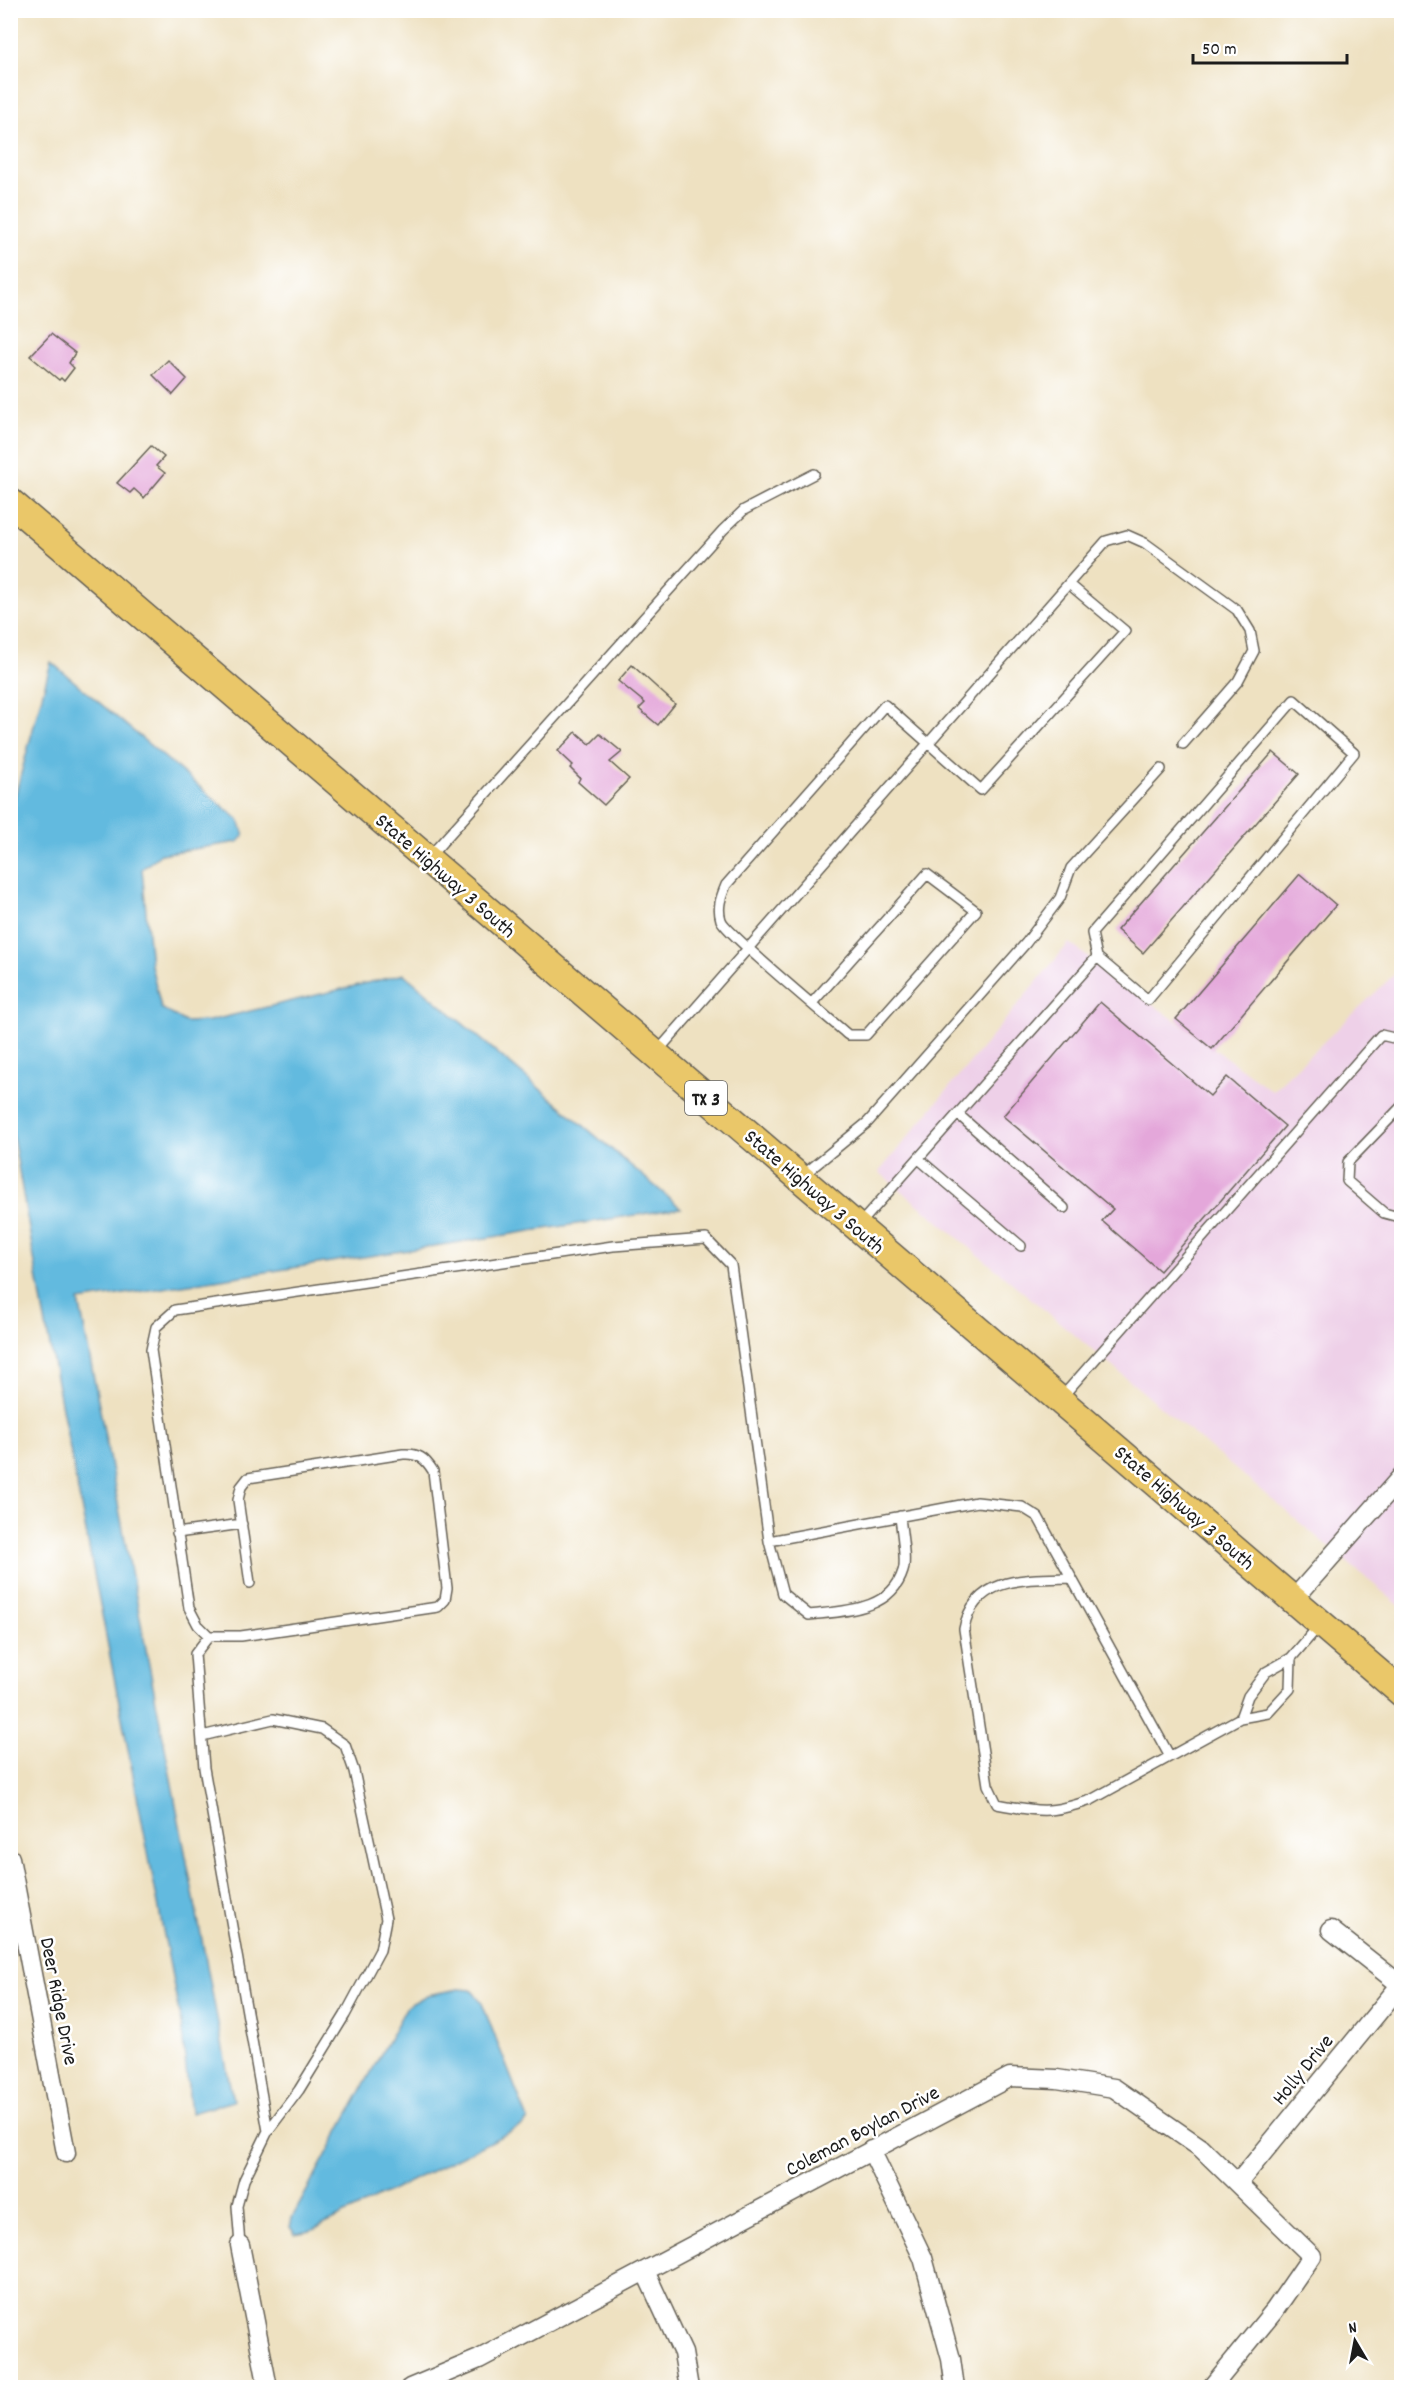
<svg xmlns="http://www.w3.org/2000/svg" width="1412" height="2398" viewBox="0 0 1412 2398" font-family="Dekko,sans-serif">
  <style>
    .built { fill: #eed0e8 }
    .water { fill: #62badf; stroke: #3f6b7e; stroke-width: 1.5 }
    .building { fill: #e4a7da }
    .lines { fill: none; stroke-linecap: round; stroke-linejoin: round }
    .service-casing { stroke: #666156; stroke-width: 12 }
    .minor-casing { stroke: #666156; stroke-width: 21 }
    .primary-casing { stroke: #666156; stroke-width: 30 }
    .service { stroke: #fff; stroke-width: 9 }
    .minor { stroke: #fff; stroke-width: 18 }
    .primary { stroke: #eac769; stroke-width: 27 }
    .labels { text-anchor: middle; stroke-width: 5; stroke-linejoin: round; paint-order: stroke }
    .shield { fill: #fff; stroke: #606060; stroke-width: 1.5 }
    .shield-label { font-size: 20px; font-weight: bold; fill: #1c1c1c }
    .street-label { font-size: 21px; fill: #1c1c1c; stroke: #fff }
  </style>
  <rect width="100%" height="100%" fill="#fff"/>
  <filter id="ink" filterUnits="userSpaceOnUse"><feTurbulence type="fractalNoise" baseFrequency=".0167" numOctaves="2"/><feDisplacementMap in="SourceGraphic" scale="12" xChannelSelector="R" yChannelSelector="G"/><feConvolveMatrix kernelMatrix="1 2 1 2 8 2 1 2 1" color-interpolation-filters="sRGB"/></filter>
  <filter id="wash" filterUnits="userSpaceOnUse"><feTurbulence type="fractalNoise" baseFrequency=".008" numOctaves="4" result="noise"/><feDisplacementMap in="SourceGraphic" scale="24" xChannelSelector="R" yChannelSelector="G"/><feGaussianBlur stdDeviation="1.35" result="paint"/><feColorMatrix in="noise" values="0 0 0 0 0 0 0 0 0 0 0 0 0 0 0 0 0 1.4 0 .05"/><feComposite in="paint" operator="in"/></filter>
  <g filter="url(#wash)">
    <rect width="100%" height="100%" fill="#eee1c1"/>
    <!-- built -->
    <path class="built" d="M1069 943 1272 1091 1401 968V1607L879 1172Z"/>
    <!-- water -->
    <path class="water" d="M51 662 239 820 244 835 238 842 161 854 142 869 151 965 161 1008 185 1022 209 1021 404 974 681 1208 79 1301 233 2101 191 2113 181 2023 43 1310 11 1125V811Z
      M459 1989 471 1990 481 2001 528 2120 522 2126 311 2231 295 2234 290 2227 292 2218 407 2006 427 1995Z"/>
    <g id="blocks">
      <!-- building -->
      <path class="building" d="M51 334 75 353 69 363 74 368 64 381 61 378 59 380 30 356Z
        M168 360 187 379 173 395 153 375Z
        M151 446 164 457 156 466 165 473 144 498 134 489 130 493 117 483Z
        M632 665 675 704 658 725 639 709 645 703 618 681Z
        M576 732 590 744 600 734 622 752 610 762 629 779 604 805 578 782 580 778 570 768 573 765 558 751Z
        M1273 752 1299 774 1143 953 1117 930Z
        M1300 874 1336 905 1212 1049 1176 1019Z
        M1100 1002 1210 1096 1227 1077 1285 1126 1160 1271 1102 1221 1113 1209 1003 1116Z"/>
    </g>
  </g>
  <g filter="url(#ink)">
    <use href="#blocks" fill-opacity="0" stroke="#666156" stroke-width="1.5"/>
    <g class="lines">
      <!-- service casing -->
      <g class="service-casing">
        <path id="service" d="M429 857 723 530 744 510 814 474
          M812 1003 927 874 976 911 866 1035H848C831 1020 725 932 721 920 717 907 721 897 726 885L885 705 981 790 1125 631 1069 584
          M657 1052 1106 541 1127 535 1145 543 1237 610 1250 631 1254 651 1238 681 1183 744
          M1402 1106 1348 1162 1347 1181 1384 1213 1399 1217 1402 1214
          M959 1115 1064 1208
          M920 1160 1021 1246
          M802 1176 868 1122 1026 943 1060 898 1071 868 1161 769
          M859 1225 1097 957 1148 1000 1354 753 1294 700 1092 933 1097 957
          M1061 1398 1381 1035 1402 1040
          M177 1533 242 1524
          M769 1541 783 1594 809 1615C843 1611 891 1611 903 1571 907 1560 901 1530 900 1516
          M1072 1578C1029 1579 974 1575 964 1629L988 1785 997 1804C1039 1812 1050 1814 1091 1800L1240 1718 1268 1713 1290 1689 1291 1658
          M250 1583 238 1500 241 1487 248 1478 403 1454C418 1453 425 1458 433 1471L447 1588 445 1600 438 1607 241 1636H209L198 1625 189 1608 151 1350 156 1327 175 1310 613 1246 706 1239 731 1265 769 1541 977 1502 1022 1507 1038 1517 1169 1755
          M209 1636 195 1654 204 1768 268 2131
          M1240 1718 1248 1696 1266 1672 1291 1658 1318 1627
          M202 1736 273 1719 322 1729 345 1745 354 1771 386 1919 380 1950 345 2015 299 2090 268 2131 244 2180 237 2206 240 2245"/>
      </g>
      <!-- minor casing -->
      <g class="minor-casing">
        <path id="minor" d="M1293 1600 1402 1476
          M10 1858 66 2153
          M1331 1930 1402 1986
          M871 2150 923 2258 951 2359 955 2388
          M1238 2183 1402 1983
          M240 2245 268 2388
          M645 2271 683 2353 689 2388
          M410 2388 479 2359 1010 2077 1057 2079 1114 2088 1201 2148 1312 2256 1274 2311 1211 2388"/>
      </g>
      <!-- primary casing -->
      <g class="primary-casing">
        <path id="primary" d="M10 502 1402 1693"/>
      </g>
      <!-- service -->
      <use href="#service" class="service"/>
      <!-- minor -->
      <use href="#minor" class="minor"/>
      <!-- primary -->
      <use href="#primary" class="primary"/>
    </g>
  </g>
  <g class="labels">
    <!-- shield labels -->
    <rect class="shield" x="685" y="1081" width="42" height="34" rx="4.5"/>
    <g class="shield-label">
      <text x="706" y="1105">TX 3</text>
    </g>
    <!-- street labels -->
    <g class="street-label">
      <text transform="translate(446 875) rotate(41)" y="7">State Highway 3 South</text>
      <text transform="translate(815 1191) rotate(41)" y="7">State Highway 3 South</text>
      <text transform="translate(1185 1507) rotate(41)" y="7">State Highway 3 South</text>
      <text transform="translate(60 2001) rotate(79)" y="7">Deer Ridge Drive</text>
      <text transform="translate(1302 2069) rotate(-51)" y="7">Holly Drive</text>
      <text transform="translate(862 2130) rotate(-28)" y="7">Coleman Boylan Drive</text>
    </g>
  </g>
  <!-- margin -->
  <rect width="1412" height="2398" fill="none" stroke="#fff" stroke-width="36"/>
  <!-- north arrow -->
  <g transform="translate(1355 2341) rotate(350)" stroke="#ffffff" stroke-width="4.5" paint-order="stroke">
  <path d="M0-4.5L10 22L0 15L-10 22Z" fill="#1c1c1c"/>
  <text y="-9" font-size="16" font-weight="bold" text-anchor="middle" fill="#1c1c1c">N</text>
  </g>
  <!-- scale -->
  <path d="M1193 54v9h154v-9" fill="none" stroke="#1c1c1c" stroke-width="3"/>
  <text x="1202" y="54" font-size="18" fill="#1c1c1c" stroke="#ffffff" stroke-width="4.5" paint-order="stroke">50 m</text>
</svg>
